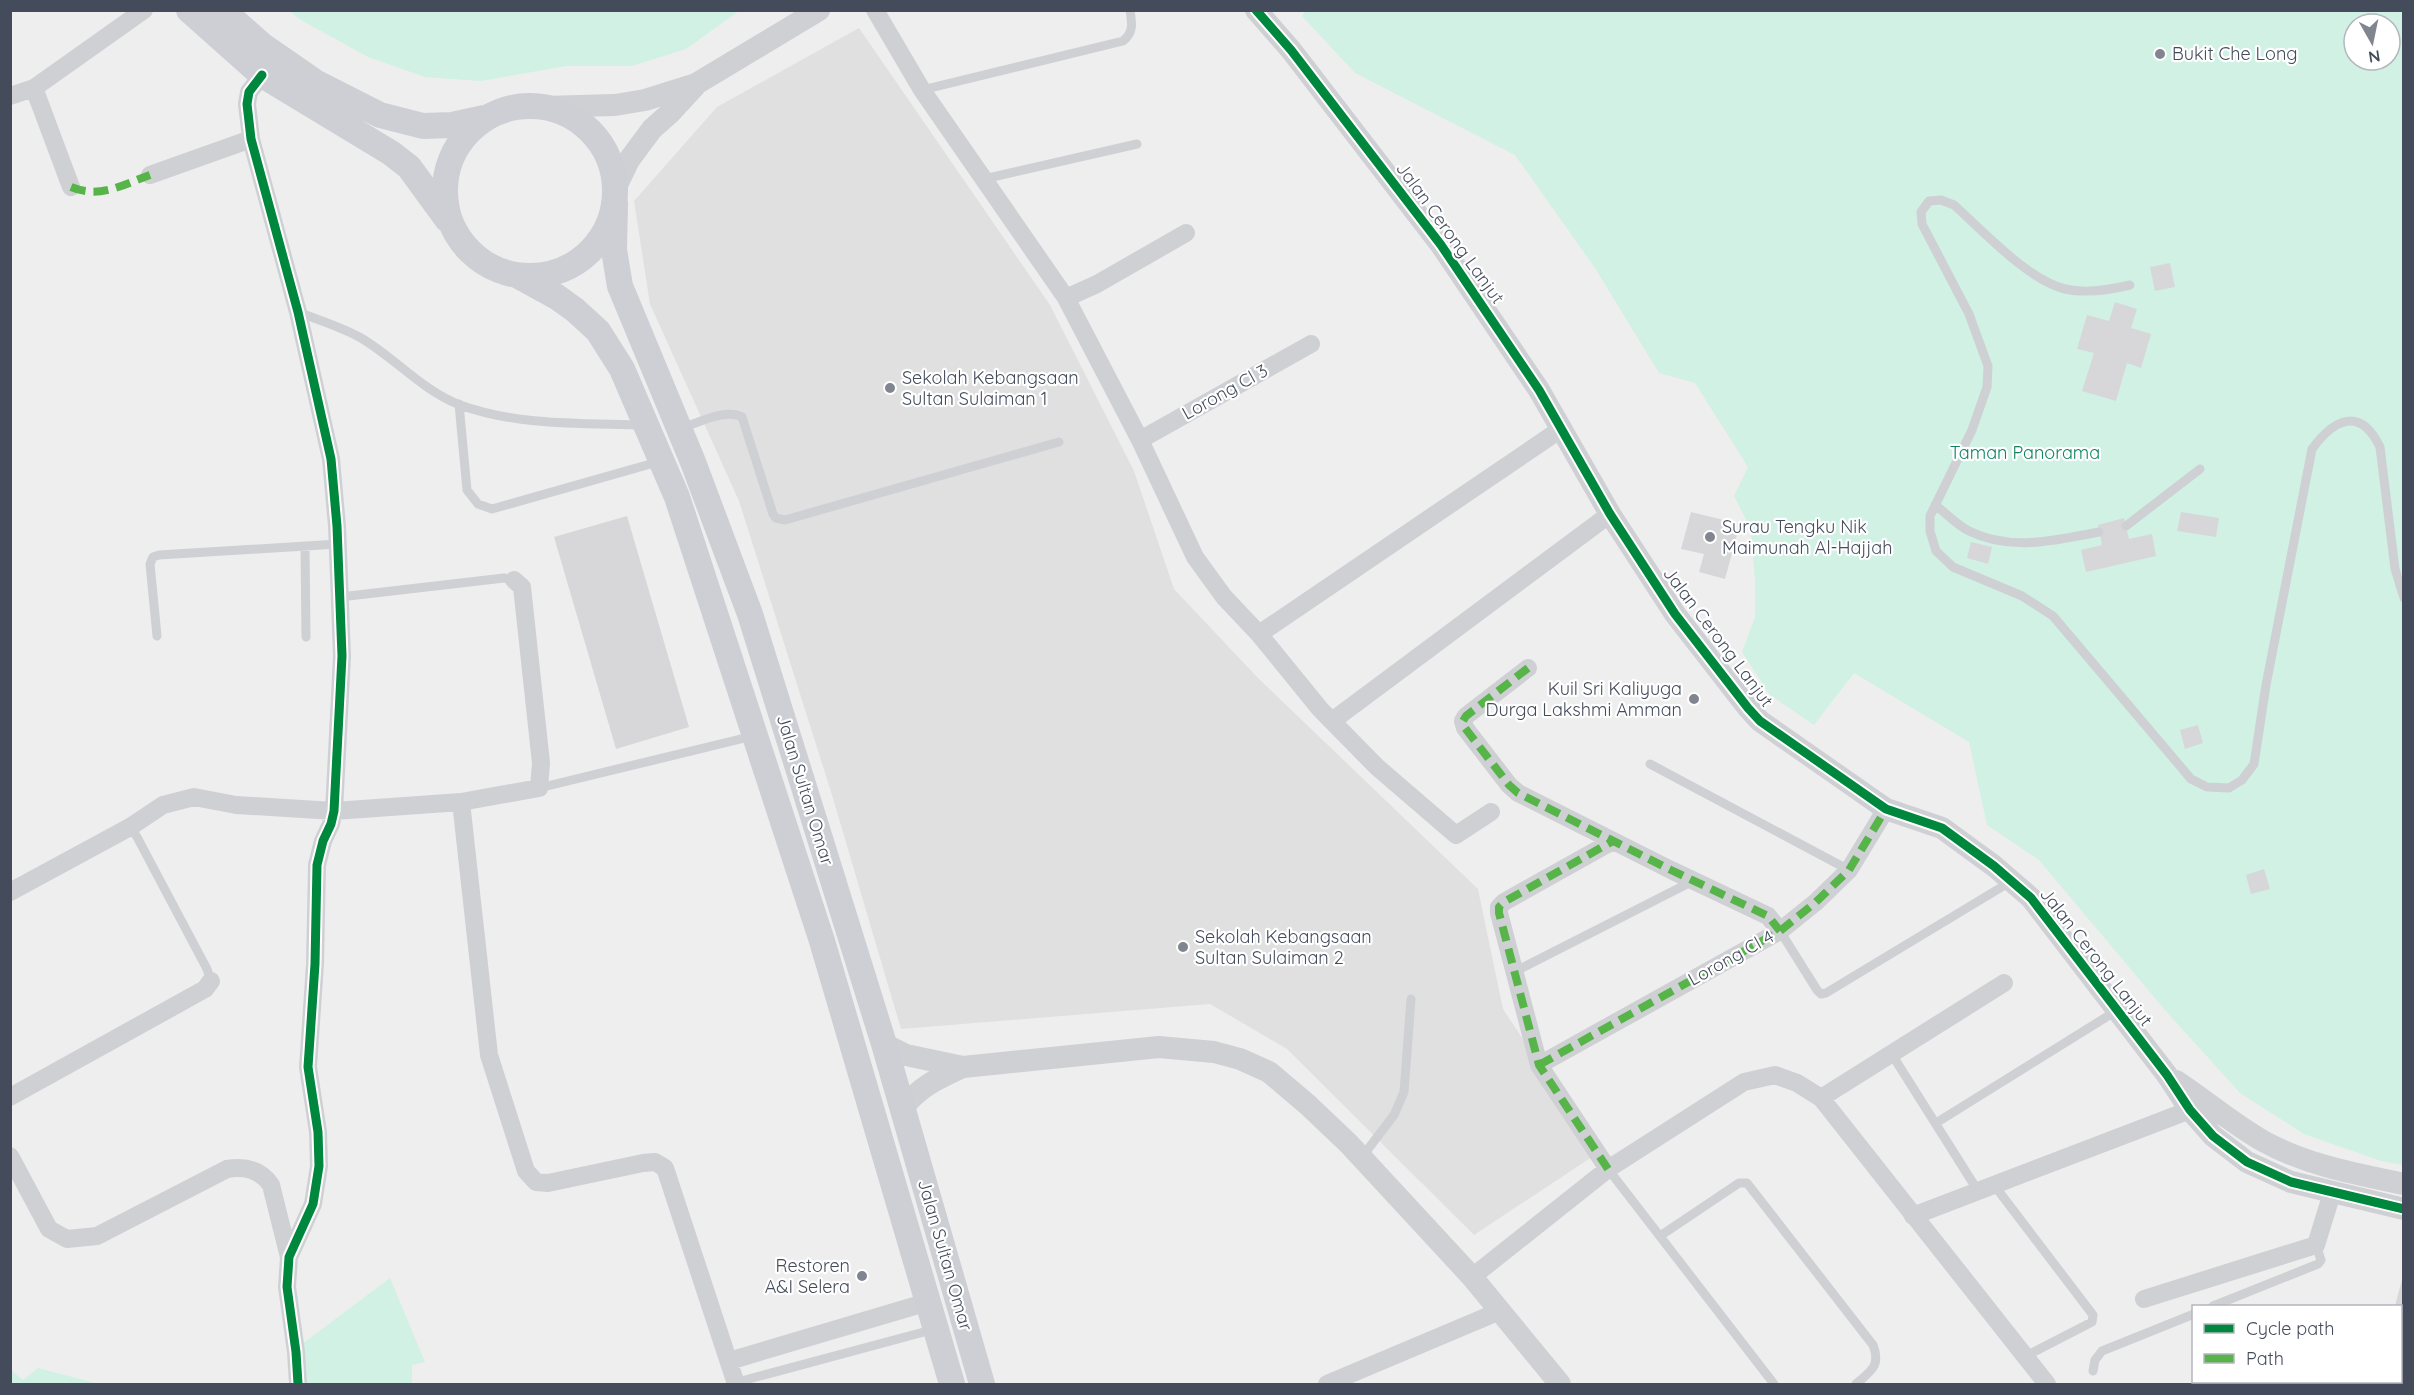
<svg xmlns="http://www.w3.org/2000/svg" width="2414" height="1395" viewBox="0 0 2414 1395" font-family="Quicksand,sans-serif">
  <style>
    .education { fill: #e0e0e0 }
    .green { fill: #d0f1e3; fill-rule: evenodd }
    .building { fill: #d7d7da }
    .lines { fill: none; stroke-linecap: round; stroke-linejoin: round }
    .service { stroke: #ced0d4; stroke-width: 9 }
    .minor { stroke: #ced0d4; stroke-width: 18 }
    .tertiary { stroke: #ced0d4; stroke-width: 22 }
    .secondary { stroke: #cdcfd4; stroke-width: 26 }
    .quiet { stroke: #57b448; stroke-width: 8; stroke-dasharray: 15 8; stroke-linecap: butt }
    .cycleway-casing { stroke: #fff; stroke-width: 13 }
    .cycleway { stroke: #00873e; stroke-width: 9 }
    .poi-dot { fill: #80858f; stroke: #fff; stroke-width: 2 }
    .labels { text-anchor: middle; stroke-width: 4.5; stroke-linejoin: round; paint-order: stroke }
    .poi-label { font-size: 18px; fill: #444c5c; stroke: #fff; text-anchor: start }
    .street-label { font-size: 18px; fill: #444c5c; stroke: #fff }
    .park-label { font-size: 18px; fill: #0e8461; stroke: #fff }
  </style>
  <rect width="100%" height="100%" fill="#efeeee"/>
  <!-- education -->
  <path class="education" d="M859 28 1050 305 1134 471 1174 589 1258 678 1478 889 1503 1009 1598 1153 1474 1235 1287 1049 1210 1004 901 1029 832 795 739 501 650 304 634 201 717 107Z"/>
  <!-- green -->
  <path class="green" d="M1306 10 2403 11V1165L2381 1161 2304 1134 2240 1093 2164 1009 2039 860 1987 825 1969 742 1854 673 1814 725 1770 695 1742 652 1755 617V581L1751 529 1734 496 1748 467 1695 383 1659 373 1595 268 1515 155 1355 73 1302 16ZM2354 24H2390V60H2354Z
    M290 11H739L686 49 632 66H566L481 81 425 77 368 57 299 19Z
    M390 1278 425 1362 412 1365V1384H303L302 1344Z
    M38 1368 99 1384H11V1370L23 1380Z"/>
  <!-- building -->
  <path class="building" d="M2170 263 2175 287 2155 291 2150 267Z
    M2115 302 2137 309 2131 328 2151 334 2141 368 2127 363 2116 401 2082 391 2094 353 2077 349 2087 315 2109 321Z
    M1691 512 1740 524 1725 579 1699 572 1704 554 1681 549Z
    M2181 512 2219 518 2216 537 2177 531Z
    M627 516 689 727 616 749 554 537Z
    M2124 518 2129 539 2152 534 2156 556 2086 572 2081 550 2102 545 2098 525Z
    M1971 542 1992 547 1988 564 1967 558Z
    M2198 725 2203 743 2185 749 2180 730Z
    M2264 869 2270 889 2251 894 2246 875Z
    M2404 1272V1317L2400 1316V1306H2395Z
    M2313 1382H2368L2372 1384H2306Z"/>
  <g class="lines">
    <!-- service -->
    <path class="service" d="M922 90 1123 41C1134 32 1132 23 1130 10
      M984 179 1137 144
      M2130 285C2109 290 2086 294 2065 289 2028 280 1983 231 1954 205L1941 200 1929 201 1921 212 1922 224 1969 314 1988 366 1987 387 1972 430 1930 516V531L1936 551 1953 567 2022 596 2053 616 2191 779 2207 787 2229 788 2242 780 2254 764 2266 685 2312 449C2334 419 2360 406 2380 447L2395 569 2404 598
      M298 312C318 320 342 327 361 338 395 358 423 391 460 405 518 426 582 423 642 425
      M459 404 467 490 478 504 492 509 661 461
      M682 428C698 423 726 408 742 417L773 514 776 518 785 520 1059 442
      M1935 505C1946 513 1957 525 1969 531 2011 552 2056 540 2099 532
      M2126 526 2200 469
      M305 546 306 637
      M340 597 504 578 514 580
      M157 636 150 564 153 557 159 555 338 544
      M1650 764 1849 870
      M539 788 753 736
      M130 827 137 837 207 969 211 981
      M1780 931 1817 990 1821 994 1826 993 2010 882
      M1514 972 1693 881
      M1891 1053 1978 1191
      M1936 1123 2116 1011
      M1362 1157 1394 1115 1404 1092 1411 999
      M1608 1169 1774 1384
      M1994 1185 2093 1315 2092 1322 2026 1356
      M1660 1236 1739 1183H1747L1873 1345C1881 1366 1871 1371 1856 1384
      M2213 1306 2318 1264 2321 1260 2316 1245
      M2093 1371 2095 1360 2102 1351 2194 1314
      M734 1383 935 1329"/>
    <!-- minor -->
    <path class="minor" d="M875 10 922 90 1066 298 1140 440 1195 557 1224 597 1259 634 1320 709 1377 767 1456 835 1491 812
      M262 75 249 92 247 104 251 139 298 312 331 459 337 526 342 656 334 811 331 824 323 841 317 865 315 964 308 1067 318 1132 319 1166 313 1204 289 1257 287 1287 296 1352 298 1384
      M34 88 71 187
      M10 96 34 88 144 10
      M150 175 251 139
      M1066 298 1097 284 1186 233
      M1140 440 1311 344
      M1259 634 1561 429
      M1528 668 1466 716 1463 721 1465 728 1509 785 1518 793 1671 870 1768 916 1780 931
      M1332 721 1610 514
      M461 802 489 1055 526 1171 536 1182 548 1183 643 1163 655 1162 665 1168 736 1384
      M10 892 130 827 163 805 194 797 236 805 334 811 461 802 539 788 541 763 522 587 514 580
      M2004 983 1821 1098 2047 1384
      M1539 1065 1780 931 1816 902 1849 870 1886 809
      M10 1097 205 989 211 981
      M10 1156 49 1229 67 1239 97 1236 227 1169C245 1166 261 1170 271 1185L289 1257
      M1608 1169 1539 1065 1499 913V907L1504 902 1613 841
      M1913 1216 2190 1110
      M1472 1277 1608 1169 1744 1082 1775 1075 1797 1083 1821 1098
      M2144 1299 2316 1245 2332 1193
      M729 1361 928 1302
      M1327 1384 1500 1311"/>
    <!-- tertiary -->
    <path class="tertiary" d="M1256 10 1291 50 1441 245 1539 390 1610 514 1675 614 1748 708 1760 721 1886 809 1942 828 1994 866 2031 898 2167 1075 2190 1110 2213 1136 2247 1162 2291 1182 2404 1209
      M543 107 615 105 645 100 696 84 819 10
      M615 189 629 160 652 129 670 113 695 86
      M884 1044 906 1055 963 1067 1159 1047 1214 1052 1240 1059 1269 1072 1308 1105 1349 1144 1472 1277 1560 1384
      M2176 1081C2205 1100 2233 1124 2263 1141 2306 1165 2356 1174 2404 1184
      M902 1109C920 1086 937 1079 963 1067"/>
    <!-- secondary -->
    <path class="secondary" d="M189 10 262 75 391 153 409 167 447 219
      M222 10 263 46 315 82 380 115 423 126 452 125 484 118
      M445 191a85 85 0 1 1 170 0a85 85 0 1 1-170 0Z
      M615 203 614 250 620 286 693 462 750 614 884 1044 982 1384
      M517 275 557 297 575 310 598 331 622 369 677 497 822 941 952 1384"/>
    <!-- quiet -->
    <path class="quiet" d="M71 187C100 199 122 185 150 175
      M1528 668 1466 716 1463 721 1465 728 1509 785 1518 793 1671 870 1768 916 1780 931
      M1539 1065 1780 931 1816 902 1849 870 1886 809
      M1608 1169 1539 1065 1499 913V907L1504 902 1613 841"/>
    <!-- cycleway casing -->
    <g class="cycleway-casing">
      <path id="cycleway" d="M1256 10 1291 50 1441 245 1539 390 1610 514 1675 614 1748 708 1760 721 1886 809 1942 828 1994 866 2031 898 2167 1075 2190 1110 2213 1136 2247 1162 2291 1182 2404 1209
        M262 75 249 92 247 104 251 139 298 312 331 459 337 526 342 656 334 811 331 824 323 841 317 865 315 964 308 1067 318 1132 319 1166 313 1204 289 1257 287 1287 296 1352 298 1384"/>
    </g>
    <!-- cycleway -->
    <use href="#cycleway" class="cycleway"/>
  </g>
  <!-- markers -->
  <g class="poi-dot">
    <circle cx="2160" cy="54" r="6"/>
    <circle cx="890" cy="388" r="6"/>
    <circle cx="1710" cy="537" r="6"/>
    <circle cx="1694" cy="699" r="6"/>
    <circle cx="1183" cy="947" r="6"/>
    <circle cx="862" cy="1276" r="6"/>
  </g>
  <g class="labels">
    <!-- poi labels -->
    <g class="poi-label">
      <text x="2172" y="60">Bukit Che Long</text>
      <text x="902" y="384">Sekolah Kebangsaan<tspan x="902" dy="21">Sultan Sulaiman 1</tspan></text>
      <text x="1722" y="533">Surau Tengku Nik<tspan x="1722" dy="21">Maimunah Al-Hajjah</tspan></text>
      <text x="1682" y="695" text-anchor="end">Kuil Sri Kaliyuga<tspan x="1682" dy="21">Durga Lakshmi Amman</tspan></text>
      <text x="1195" y="943">Sekolah Kebangsaan<tspan x="1195" dy="21">Sultan Sulaiman 2</tspan></text>
      <text x="850" y="1272" text-anchor="end">Restoren<tspan x="850" dy="21">A&amp;I Selera</tspan></text>
    </g>
    <!-- street labels -->
    <g class="street-label">
      <text transform="translate(1450 233) rotate(54)" y="6">Jalan Cerong Lanjut</text>
      <text transform="translate(1225 392) rotate(-29)" y="6">Lorong Cl 3</text>
      <text transform="translate(1718 637) rotate(53)" y="6">Jalan Cerong Lanjut</text>
      <text transform="translate(805 790) rotate(73)" y="6">Jalan Sultan Omar</text>
      <text transform="translate(2096 957) rotate(52)" y="6">Jalan Cerong Lanjut</text>
      <text transform="translate(1731 958) rotate(-29)" y="6">Lorong Cl 4</text>
      <text transform="translate(945 1255) rotate(74)" y="6">Jalan Sultan Omar</text>
    </g>
    <!-- park labels -->
    <g class="park-label">
      <text x="2025" y="459">Taman Panorama</text>
    </g>
  </g>
  <!-- border -->
  <rect width="2414" height="1395" fill="none" stroke="#444c5c" stroke-width="24"/>
  <!-- legend -->
  <rect x="2192" y="1305" width="210" height="78" fill="#ffffff" stroke="#b4b7be" stroke-width="1.5"/>
  <rect x="2204" y="1324" width="30" height="9" fill="#00873e" stroke="#b4b7be" stroke-width="1.5"/>
  <text x="2246" y="1335" font-size="18" fill="#444c5c">Cycle path</text>
  <rect x="2204" y="1354" width="30" height="9" fill="#57b448" stroke="#b4b7be" stroke-width="1.5"/>
  <text x="2246" y="1365" font-size="18" fill="#444c5c">Path</text>
  <!-- north arrow -->
  <g transform="translate(2372 42) rotate(171)"><circle r="28" fill="#ffffff" stroke="#b4b7be" stroke-width="1.5"/>
  <path d="M0-4.5L10 22L0 15L-10 22Z" fill="#80858f"/>
  <text y="-9" font-size="16" font-weight="bold" text-anchor="middle" fill="#444c5c">N</text>
  </g>
</svg>
